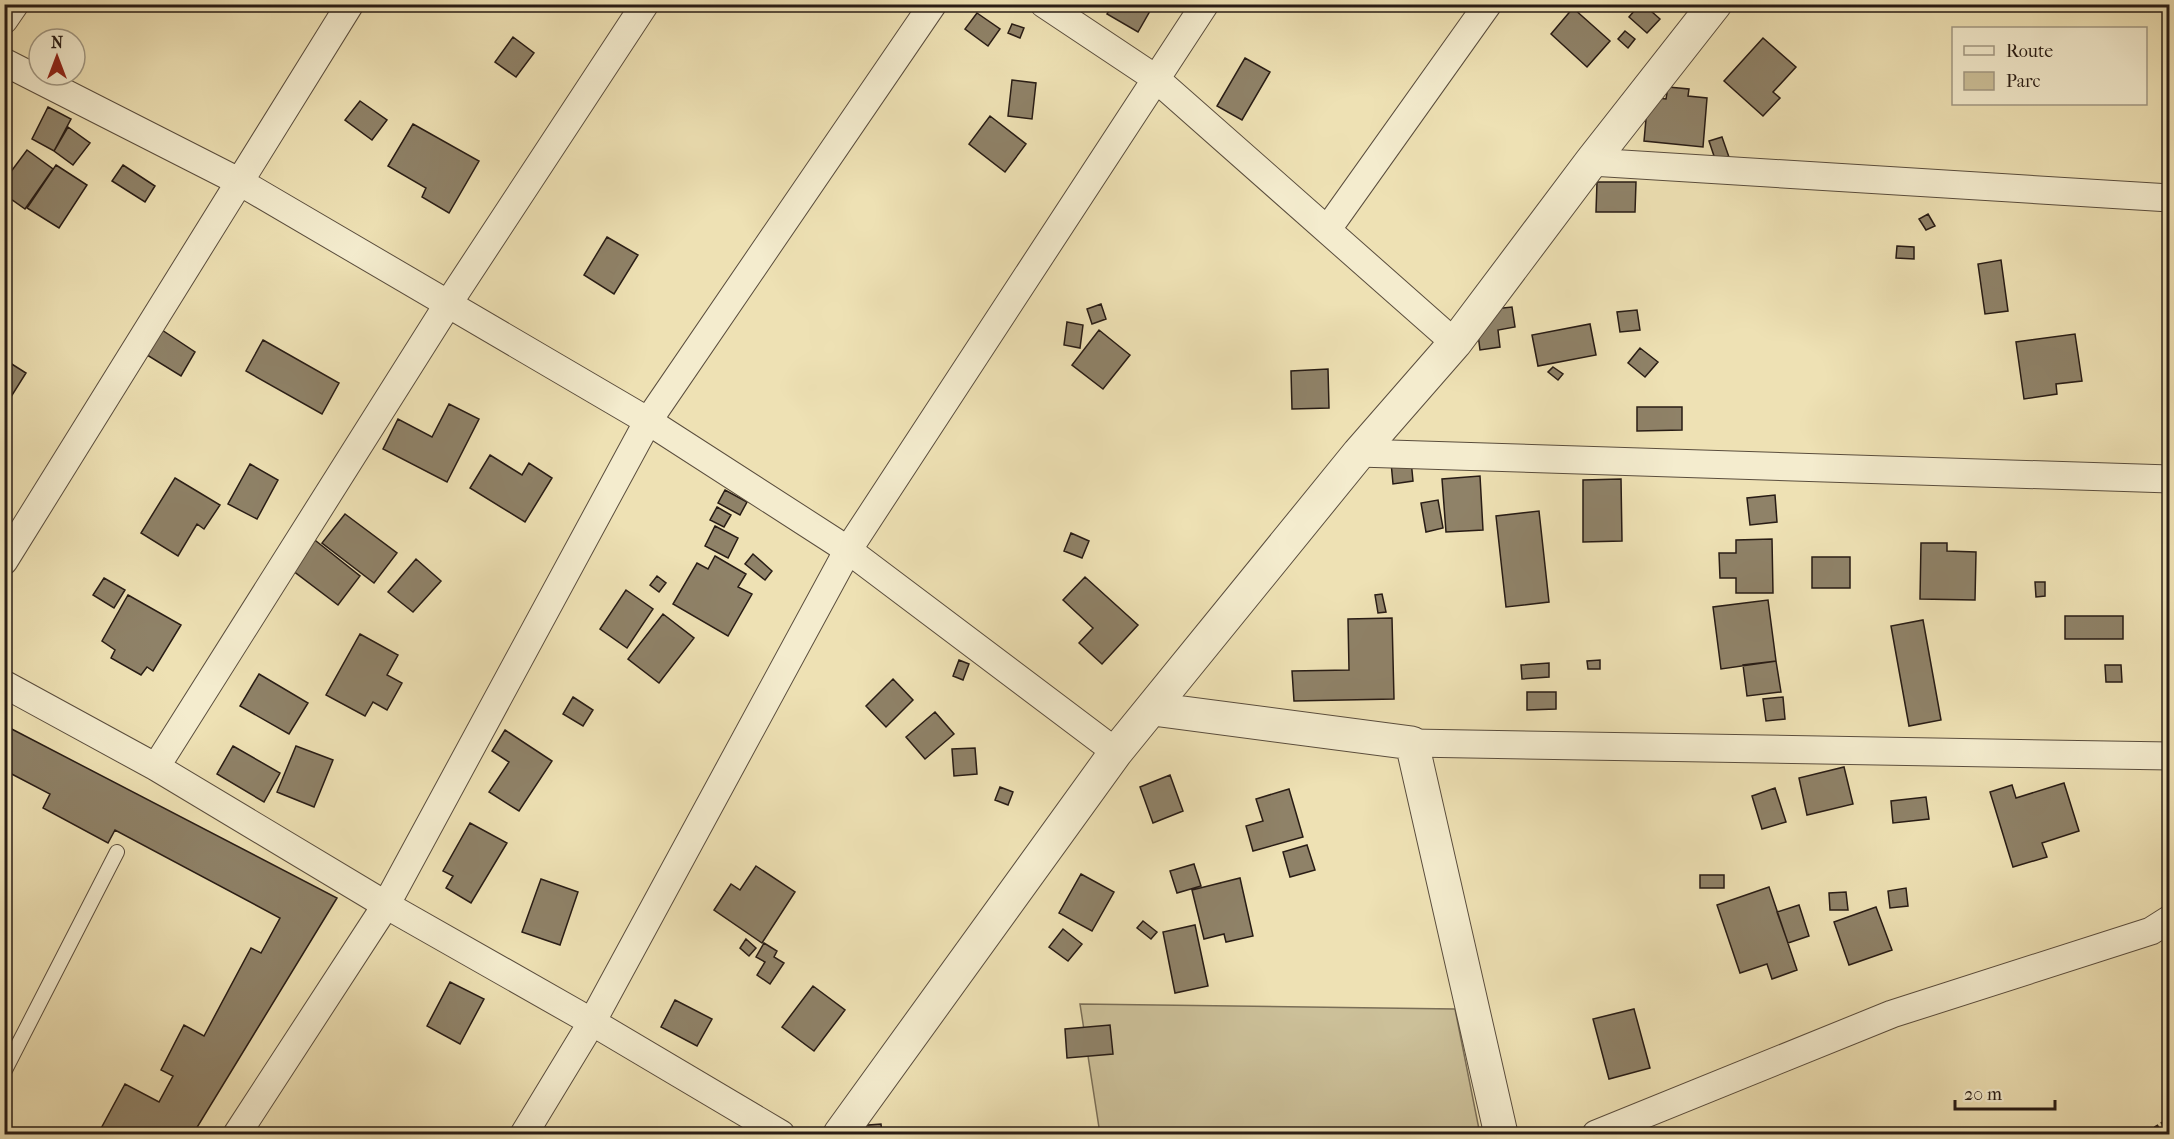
<svg xmlns="http://www.w3.org/2000/svg" width="2174" height="1139" viewBox="0 0 2174 1139" font-family="'IM FELL French Canon',serif">
  <style>
    .green { fill: #ccc099; stroke: #7a6e57; stroke-width: 1.5 }
    .building { fill: #8f8268; stroke: #281c15; stroke-width: 1.5 }
    .lines { fill: none; stroke-linecap: round; stroke-linejoin: round }
    .service-casing { stroke: #5a4d3d; stroke-width: 16 }
    .minor-casing { stroke: #5a4d3d; stroke-width: 29 }
    .tertiary-casing { stroke: #5a4d3d; stroke-width: 35 }
    .path { stroke: #281c15; stroke-width: 4; stroke-dasharray: 4.5 3; stroke-linecap: butt }
    .service { stroke: #f4ecce; stroke-width: 14 }
    .minor { stroke: #f4ecce; stroke-width: 27 }
    .tertiary { stroke: #f4ecce; stroke-width: 33 }
  </style>
  <rect width="100%" height="100%" fill="#eee1b4"/>
  <filter id="stains"><feTurbulence type="fractalNoise" baseFrequency=".00333" numOctaves="4"/><feColorMatrix values="0 0 0 0 .2 0 0 0 0 .09 0 0 0 0 .02 0 0 0 .5 -.17"/></filter>
  <radialGradient id="worn" r=".72"><stop offset=".6" stop-color="#630" stop-opacity="0"/><stop offset="1" stop-color="#630" stop-opacity=".3"/></radialGradient>
  <!-- green -->
  <path class="green" d="M1080 1004 1455 1009 1480 1134H1100Z"/>
  <!-- building -->
  <path class="building" d="M1113 4H1154L1138 32 1107 14Z
    M1640 4H1643L1660 19 1647 33 1629 17Z
    M1573 8 1610 41 1587 67 1551 34Z
    M977 13 1000 29 988 46 965 29Z
    M1012 24 1024 28 1020 38 1008 33Z
    M1625 31 1635 39 1628 48 1618 39Z
    M513 37 534 53 516 77 495 62Z
    M1763 38 1796 67 1773 92 1780 98 1763 116 1724 81Z
    M1245 58 1270 72 1242 120 1217 106Z
    M1012 80 1036 83 1032 119 1008 116Z
    M1668 87 1689 89 1688 96 1707 98 1703 147 1644 141 1648 97 1666 99Z
    M360 101 387 120 372 140 345 120Z
    M48 107 71 119 54 151 32 139Z
    M990 116 1026 144 1005 172 969 144Z
    M413 124 479 161 449 213 422 197 426 188 388 166Z
    M68 127 90 143 73 165 54 151Z
    M1722 137 1730 160 1717 165 1709 141Z
    M27 150 53 169 25 209 4 194V181Z
    M56 165 87 185 59 228 27 208Z
    M123 165 155 186 145 202 112 181Z
    M1597 182H1636L1635 212H1596Z
    M1928 214 1935 226 1926 230 1919 219Z
    M607 237 638 255 614 294 584 275Z
    M1897 246 1914 247V259L1896 258Z
    M2001 260 2008 311 1985 314 1978 264Z
    M1101 304 1106 319 1092 324 1087 309Z
    M1512 307 1515 327 1498 330 1500 347 1480 350 1475 311Z
    M1637 310 1640 330 1620 332 1617 312Z
    M1067 322 1083 325 1080 348 1064 345Z
    M1590 324 1596 355 1538 366 1532 335Z
    M162 330 195 352 181 376 147 355Z
    M1099 330 1130 355 1103 389 1072 365Z
    M2075 334 2082 381 2056 384 2057 394 2024 399 2016 342Z
    M263 340 339 383 322 414 246 371Z
    M1640 348 1658 362 1645 377 1628 363Z
    M7 361 26 373 4 408V365Z
    M1553 367 1563 374 1558 380 1548 372Z
    M1328 369 1329 408 1292 409 1291 371Z
    M449 404 479 419 447 482 383 449 398 419 432 437Z
    M1637 407H1682V430L1637 431Z
    M490 455 522 475 529 463 552 478 525 522 470 488Z
    M1411 460 1413 481 1393 484 1391 462Z
    M250 464 278 480 257 519 228 504Z
    M1480 476 1483 530 1446 532 1442 479Z
    M175 478 220 505 204 529 197 524 178 556 141 533Z
    M1621 479 1622 541 1583 542V480Z
    M725 490 747 502 740 515 718 503Z
    M1775 495 1777 522 1750 525 1747 498Z
    M1438 500 1443 528 1426 532 1421 503Z
    M717 507 731 515 724 527 710 520Z
    M1539 511 1549 602 1506 607 1496 516Z
    M345 514 397 553 374 583 322 543Z
    M715 526 738 538 728 558 705 546Z
    M1071 533 1089 541 1082 558 1064 551Z
    M311 537 360 576 338 605 288 567Z
    M1772 539 1773 593H1736V578H1720L1719 553H1736V540Z
    M1921 543H1947V551L1976 552 1975 600 1920 599Z
    M753 554 772 571 765 580 745 564Z
    M715 556 746 574 738 587 752 594 728 636 673 604 697 563 708 569Z
    M1812 557H1850V588H1812Z
    M416 559 441 581 413 612 388 592Z
    M657 576 666 583 659 592 650 585Z
    M1085 577 1138 625 1102 664 1079 643 1093 628 1063 600Z
    M104 578 125 590 114 608 93 595Z
    M2035 582H2045V596L2036 597Z
    M626 590 653 609 627 648 600 629Z
    M1382 594 1386 612 1378 613 1375 595Z
    M128 595 181 625 153 671 147 667 141 675 111 658 115 650 102 641Z
    M1768 600 1776 661 1721 669 1713 607Z
    M663 614 694 638 659 683 628 659Z
    M2065 616H2123V639H2065Z
    M1392 618 1394 699 1294 701 1292 671 1349 670 1348 619Z
    M1923 620 1941 720 1909 726 1891 626Z
    M360 634 398 655 387 675 402 683 387 710 373 702 365 716 326 695Z
    M959 660 969 664 963 680 953 676Z
    M1600 660V669H1588L1587 661Z
    M1776 661 1781 692 1747 696 1743 665Z
    M1549 663V677L1522 679 1521 665Z
    M2105 665H2121L2122 682H2106Z
    M259 674 308 703 289 734 240 706Z
    M893 679 913 700 886 727 866 706Z
    M1527 692H1556V709L1527 710Z
    M573 697 593 710 583 726 563 714Z
    M1783 697 1785 719 1766 721 1763 699Z
    M935 712 954 734 925 759 906 737Z
    M4 725 337 898 193 1134H98L125 1084 159 1102 173 1076 161 1070 184 1025 204 1036 251 948 261 953 280 918 115 830 108 843 43 808 50 794 4 770Z
    M505 730 552 761 519 811 489 792 509 762 492 751Z
    M233 746 280 773 264 802 217 774Z
    M296 746 333 760 314 807 277 792Z
    M975 748 977 774 954 776 952 749Z
    M1844 767 1853 804 1807 815 1799 778Z
    M1170 775 1183 811 1153 823 1140 787Z
    M2064 783 2079 831 2042 843 2047 857 2013 867 1990 792 2012 785 2016 798Z
    M1000 787 1013 792 1008 805 995 800Z
    M1775 788 1786 822 1762 829 1752 796Z
    M1289 789 1303 837 1253 851 1246 826 1263 821 1256 799Z
    M1926 797 1929 819 1893 823 1891 801Z
    M470 823 507 843 471 903 446 888 453 876 443 871Z
    M1307 845 1315 870 1290 877 1283 852Z
    M1194 864 1201 886 1177 893 1170 871Z
    M756 866 795 892 762 943 714 910 731 884 740 890Z
    M1081 874 1114 892 1092 931 1059 913Z
    M1700 875H1724V888H1700Z
    M1240 878 1253 936 1226 942 1224 934 1204 939 1192 890Z
    M541 879 578 892 560 945 522 932Z
    M1769 887 1797 970 1772 979 1767 964 1740 973 1717 905Z
    M1906 888 1908 906 1890 908 1888 891Z
    M1846 892 1848 910H1830L1829 893Z
    M1799 905 1809 936 1788 943 1777 912Z
    M1876 907 1892 950 1849 965 1834 922Z
    M1143 921 1157 932 1151 939 1137 928Z
    M1195 925 1208 986 1175 993 1163 932Z
    M1063 929 1082 944 1068 961 1049 947Z
    M746 939 756 948 749 956 740 948Z
    M764 943 777 951 774 957 784 963 770 984 757 975 765 962 756 957Z
    M450 982 484 999 460 1044 427 1026Z
    M813 986 845 1010 814 1051 782 1027Z
    M675 1000 712 1019 697 1046 661 1027Z
    M1634 1009 1650 1068 1609 1079 1593 1019Z
    M1110 1025 1113 1054 1067 1058 1065 1029Z
    M881 1124 882 1134H856L855 1126Z"/>
  <g class="lines">
    <!-- service casing -->
    <g class="service-casing">
      <path id="service" d="M4 1072 117 852"/>
    </g>
    <!-- minor casing -->
    <g class="minor-casing">
      <path id="minor" d="M1044 4 1155 78 1455 343
        M4 20 15 4
        M4 62 240 182 648 421 848 550 1116 752
        M1591 162 2170 198
        M1327 230 1488 4
        M1359 453 2170 479
        M4 561 350 4
        M4 684 156 767 386 905 592 1022 781 1134
        M1412 743 2170 756
        M156 767 448 304 645 4
        M237 1134 386 905 648 421 933 4
        M524 1134 592 1022 848 550 1205 4
        M1596 1134 1892 1014 2151 931 2170 919"/>
    </g>
    <!-- tertiary casing -->
    <g class="tertiary-casing">
      <path id="tertiary" d="M1153 709 1412 743 1501 1134
        M840 1134 1116 752 1359 453 1455 343 1591 162 1715 4"/>
    </g>
    <!-- path -->
    <path class="path" d="M2151 1134 2152 1130 2170 1119"/>
    <!-- service -->
    <use href="#service" class="service"/>
    <!-- minor -->
    <use href="#minor" class="minor"/>
    <!-- tertiary -->
    <use href="#tertiary" class="tertiary"/>
  </g>
  <!-- margin -->
  <rect width="2174" height="1139" fill="none" stroke="#eee1b4" stroke-width="24"/>
  <rect x="6" y="6" width="2162" height="1127" fill="none" stroke="#281c15" stroke-width="3"/>
  <rect x="12" y="12" width="2150" height="1115" fill="none" stroke="#281c15" stroke-width="1.5"/>
  <!-- legend -->
  <rect x="1952" y="27" width="195" height="78" fill="#f4ecce" stroke="#a29984" stroke-width="1.5"/>
  <rect x="1964" y="46" width="30" height="9" fill="#f4ecce" stroke="#a29984" stroke-width="1.5"/>
  <text x="2006" y="57" font-size="18" fill="#281c15">Route</text>
  <rect x="1964" y="72" width="30" height="18" fill="#ccc099" stroke="#a29984" stroke-width="1.5"/>
  <text x="2006" y="87" font-size="18" fill="#281c15">Parc</text>
  <!-- north arrow -->
  <g transform="translate(57 57)"><circle r="28" fill="#f4ecce" stroke="#a29984" stroke-width="1.5"/>
  <path d="M0-4.5L10 22L0 15L-10 22Z" fill="#8f2418"/>
  <text y="-9" font-size="16" font-weight="bold" text-anchor="middle" fill="#281c15">N</text>
  </g>
  <!-- scale -->
  <path d="M1955 1100v9h100v-9" fill="none" stroke="#281c15" stroke-width="3"/>
  <text x="1964" y="1100" font-size="18" fill="#281c15" stroke="#f4ecce" stroke-width="4.5" paint-order="stroke">20 m</text>
  <rect width="100%" height="100%" filter="url(#stains)"/>
  <rect width="100%" height="100%" fill="url(#worn)"/>
</svg>
